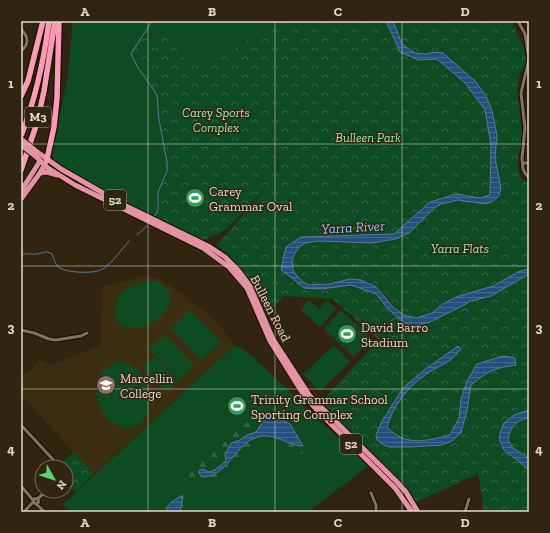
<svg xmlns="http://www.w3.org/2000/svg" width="550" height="533" viewBox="0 0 550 533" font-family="'Zilla Slab',serif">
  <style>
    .built { fill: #3b2d0f }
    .grass { fill: #0d4c23 }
    .forest { fill: url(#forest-firs) }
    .park { fill: url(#park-crowns); fill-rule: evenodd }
    .water { fill: url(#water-rules); stroke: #5c7a96 }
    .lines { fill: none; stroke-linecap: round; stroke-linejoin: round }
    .stream { stroke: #5c7a96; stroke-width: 1 }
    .minor-casing { stroke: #180e00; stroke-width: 5 }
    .trunk-casing { stroke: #180e00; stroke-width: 7 }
    .motorway-casing { stroke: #180e00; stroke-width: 8 }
    .minor { stroke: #81745b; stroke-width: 3 }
    .trunk { stroke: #e292a4; stroke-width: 5 }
    .motorway { stroke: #fa9ab7; stroke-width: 5.5 }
    .trunk-bridge-casing { stroke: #180e00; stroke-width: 7; stroke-linecap: butt }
    .trunk-bridge { stroke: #e292a4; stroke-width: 5 }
    .grid { fill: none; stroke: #e0d9cb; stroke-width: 1; stroke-opacity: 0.55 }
    .labels { text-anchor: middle; stroke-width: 3; stroke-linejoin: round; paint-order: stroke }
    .shield { fill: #31250f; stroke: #aca393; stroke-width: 1 }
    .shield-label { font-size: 12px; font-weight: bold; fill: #e0d9cb }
    .park-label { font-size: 13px; font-style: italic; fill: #98ecab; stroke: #31250f }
    .poi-label { font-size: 13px; fill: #e0d9cb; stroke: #31250f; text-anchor: start }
    .street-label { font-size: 13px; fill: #e0d9cb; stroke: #31250f }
    .water-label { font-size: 14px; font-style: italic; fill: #91c5fe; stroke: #31250f }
    .neatline { fill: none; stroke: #e0d9cb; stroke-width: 1.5 }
    .grid-label { font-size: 13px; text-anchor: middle; font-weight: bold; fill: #e0d9cb }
  </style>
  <defs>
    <pattern id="forest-firs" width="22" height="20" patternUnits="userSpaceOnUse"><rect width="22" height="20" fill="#0d4c23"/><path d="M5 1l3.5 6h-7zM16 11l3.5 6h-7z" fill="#306542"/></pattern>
    <pattern id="park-crowns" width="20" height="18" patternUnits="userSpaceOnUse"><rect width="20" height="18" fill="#0d4c23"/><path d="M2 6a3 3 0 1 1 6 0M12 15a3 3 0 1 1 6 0" fill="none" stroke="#306542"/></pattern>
    <pattern id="water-rules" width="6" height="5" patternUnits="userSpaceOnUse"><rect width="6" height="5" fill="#23517f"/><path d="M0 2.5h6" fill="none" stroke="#436990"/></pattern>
  </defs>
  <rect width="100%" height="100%" fill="#31250f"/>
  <!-- built -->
  <path class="built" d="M143 276 159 279 168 284 202 309 218 324 235 345 94 474 21 395V375L33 369V364H37L38 359 52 365 101 345 102 287Z"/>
  <!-- grass -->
  <path class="grass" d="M73 21H262L264 28C251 37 221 62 207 63 201 63 190 61 186 58 181 55 178 49 174 44 156 20 145 35 131 54L138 68 154 90 157 96 159 120 167 162V171L161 184 157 199V213L154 218 74 173 54 160 52 154 68 74Z
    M148 281C155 280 160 282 165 287 187 308 133 344 117 320 116 317 115 312 116 308 117 289 133 285 148 281Z
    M309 300 319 309 327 300 336 309 320 327 301 310Z
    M190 310 221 342 202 360 171 329Z
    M341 310 371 338 354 357 324 329Z
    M165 335 194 365 179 380 149 349Z
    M235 345 251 355 368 466 308 512H71L63 504Z
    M334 345 350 362 320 391 303 374Z
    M154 356 178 381 166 392 142 367Z
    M119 361C124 362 130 364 135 368 152 380 157 421 132 427 106 433 87 393 101 373 106 368 113 364 119 361Z"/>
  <!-- forest -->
  <path class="forest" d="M247 422 257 430 261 436C269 437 276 438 284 440 291 442 296 446 303 446L306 451 298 456 280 444 271 441 263 442 250 447 241 455 234 468 215 483 206 479H186L187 475Z
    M190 485 191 489 182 512H159L163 506Z"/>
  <!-- park -->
  <path class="park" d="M262 21H386L400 52 419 60 437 59 465 83 485 110 491 145 490 195 480 198 456 194 430 202 394 234 301 237 281 270 295 284 296 283 304 288 321 289 351 285 376 294 388 309 404 323 413 326 430 322 470 301 491 296 529 274V410L514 415 504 450 529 470V512H482L483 503 478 474 416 502 405 486 320 403 379 340 333 299 284 296 265 317C254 283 245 267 216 245L228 233 270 183 226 230 202 241 154 218 158 210V192L167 171V162L159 120 157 96 154 90 138 68 131 54V51C141 39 156 23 170 39 175 45 179 53 185 58 190 61 201 63 206 63 220 62 251 37 264 28ZM271 98 279 171V172H278Z
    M393 21H512L523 46 526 58 525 65 521 70 518 81 517 91 523 141 518 153V165L520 177 529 184V269C516 271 506 281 494 286 482 291 468 292 456 298 444 303 429 318 416 318 396 318 389 296 376 287 372 284 364 281 359 280 339 276 304 298 294 271 290 260 294 247 305 243 313 240 322 242 329 242 347 243 366 244 384 242 405 238 412 229 427 215 431 211 435 206 441 204 455 198 471 202 486 204L501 188 495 158 497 135 492 111 475 81 457 66 449 58 431 52 425 54 415 53 406 47 402 44Z
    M527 417 529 418V458L513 448 508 440 511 428Z
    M74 452 94 474 75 492 66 482V467H64L61 464Z"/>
  <!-- water -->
  <path class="water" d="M386 21H393L402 44 406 47 415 53 425 54 435 52 443 53 475 81 486 96 492 111 497 135 495 158 501 188 499 196 493 201 486 204 458 200 441 204 434 208 409 233 396 239 372 243 318 241 306 243 300 246 295 253 292 260 293 270 297 276 303 282 309 285 329 284 350 279 361 280 376 287 394 308 404 315 416 318 432 313 443 304 456 297 493 286 518 272 529 269V274L491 296 470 301 466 304 430 322 413 326 404 323 388 309 376 294 351 285 321 289 304 288 281 270 286 247 301 237 394 234 430 202 456 194 480 198 490 195 491 145 485 110 465 83 437 59 419 60 400 52Z
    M458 346 461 349C457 353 454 357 450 360 442 366 433 369 425 375 407 388 393 406 387 427 406 447 426 441 450 435L459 418 461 399 467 381 477 364 503 356 515 358 516 365C494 368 488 371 471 385L467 410 461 433 452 441 442 445 411 447H389L382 444 377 440 376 435 381 423 403 388 424 370Z
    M529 410V418C516 420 510 427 508 440L513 448 529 458V470L504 450 499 438 503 424 514 415Z
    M266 413 290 424 303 446C288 446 274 432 258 437 235 443 228 477 202 477L199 473V471L202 469 209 472 215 470 226 461 225 454 231 443 240 440 247 435 256 432 261 425Z
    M181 496H183L180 512H166C166 504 175 500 181 496Z"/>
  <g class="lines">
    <!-- stream -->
    <path class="stream" d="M152 21 131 54 138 68 154 90 157 96 159 120 167 162V171L158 192V210L154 217
      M137 235 149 224
      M21 255C29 252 30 255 37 254 43 253 46 250 52 254 54 259 55 265 60 268 68 273 95 274 103 269 113 262 121 250 129 241"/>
    <!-- minor casing -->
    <g class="minor-casing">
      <path id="minor" d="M518 21 525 34 529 58
        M21 29C28 36 30 44 21 51
        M529 59 521 93 525 128 522 158 523 169 525 173 529 178
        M523 163H529
        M21 330 34 333 49 339 56 340 81 336 87 333
        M21 425 60 467
        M21 486 33 500
        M371 493 376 505V512
        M33.5 501a2.5 2.5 0 1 1 5 0a2.5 2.5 0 1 1-5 0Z
        M37 499 47 491
        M36 504 45 512
        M24 512 33 502
        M465 512 469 499"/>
    </g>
    <!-- trunk casing -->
    <g class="trunk-casing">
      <path id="trunk" d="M36 151 61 169 124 205 210 247 225 257 238 270 250 286 273 339 310 396 396 481 406 492 418 512
        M34 155 48 168 75 185 203 248 229 267 247 288 270 341 305 397 319 412 395 488 412 512
        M40 173 47 172 57 175
        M21 191 40 161
        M21 199 40 173 46 162"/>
    </g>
    <!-- motorway casing -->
    <g class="motorway-casing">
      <path id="motorway" d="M21 96 28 81 43 21
        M21 136C35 100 44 60 49 21
        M47 159 54 127 57 98 59 21
        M21 170 37 123 44 91 55 21"/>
    </g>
    <!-- minor -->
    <use href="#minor" class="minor"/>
    <!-- trunk -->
    <use href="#trunk" class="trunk"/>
    <!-- motorway -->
    <use href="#motorway" class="motorway"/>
    <!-- trunk-bridge casing -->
    <g class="trunk-bridge-casing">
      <path id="trunk-bridge" d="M21 139 36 151
        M21 145 34 155"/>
    </g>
    <!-- trunk-bridge -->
    <use href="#trunk-bridge" class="trunk-bridge"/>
  </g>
  <!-- grid -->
  <path class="grid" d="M148 21V512M275 21V512M402 21V512M21 144H529M21 266H529M21 389H529"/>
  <!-- icons -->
  <defs>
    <g id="stadium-disc" transform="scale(1)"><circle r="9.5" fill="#2e9e5b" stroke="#31250f"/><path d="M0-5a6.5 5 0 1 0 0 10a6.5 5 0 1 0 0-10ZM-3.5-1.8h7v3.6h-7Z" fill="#fff"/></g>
    <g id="school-disc" transform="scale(1)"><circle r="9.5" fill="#8d6e63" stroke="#31250f"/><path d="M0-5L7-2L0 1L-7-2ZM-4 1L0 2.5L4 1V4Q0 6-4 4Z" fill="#fff"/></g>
  </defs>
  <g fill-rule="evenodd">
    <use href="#stadium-disc" x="195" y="198"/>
    <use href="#stadium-disc" x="347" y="334"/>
    <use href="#school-disc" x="106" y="385"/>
    <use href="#stadium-disc" x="237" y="406"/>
  </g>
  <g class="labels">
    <!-- shield labels -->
    <g class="shield">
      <rect x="25" y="107" width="26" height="20" rx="3"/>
      <rect x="104" y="190" width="22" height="20" rx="3"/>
      <rect x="340" y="434" width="22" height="20" rx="3"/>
    </g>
    <g class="shield-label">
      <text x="38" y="121">M3</text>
      <text x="115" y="204">52</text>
      <text x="351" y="448">52</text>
    </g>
    <!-- park labels -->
    <g class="park-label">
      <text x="216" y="117">Carey Sports<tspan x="216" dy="15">Complex</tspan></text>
      <text x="368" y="142">Bulleen Park</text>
      <text x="460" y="253">Yarra Flats</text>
    </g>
    <!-- poi labels -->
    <g class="poi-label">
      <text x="209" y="196">Carey<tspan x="209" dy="15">Grammar Oval</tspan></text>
      <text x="361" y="332">David Barro<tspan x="361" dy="15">Stadium</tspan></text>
      <text x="120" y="383">Marcellin<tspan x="120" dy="15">College</tspan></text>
      <text x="251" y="404">Trinity Grammar School<tspan x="251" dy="15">Sporting Complex</tspan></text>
    </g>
    <!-- street labels -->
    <g class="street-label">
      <text transform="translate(271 308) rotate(63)" y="5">Bulleen Road</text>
    </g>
    <!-- water labels -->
    <g class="water-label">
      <text transform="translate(353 227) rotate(-3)" y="5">Yarra River</text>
    </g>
  </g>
  <!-- border -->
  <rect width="550" height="533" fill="none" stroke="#31250f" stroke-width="44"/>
  <!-- north arrow -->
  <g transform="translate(54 479) rotate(129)"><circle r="19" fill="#31250f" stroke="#776d5a"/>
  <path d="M0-3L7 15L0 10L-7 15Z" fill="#58d570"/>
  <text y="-6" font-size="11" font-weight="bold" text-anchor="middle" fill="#e0d9cb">N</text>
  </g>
  <rect x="22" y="22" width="506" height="489" class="neatline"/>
  <g class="grid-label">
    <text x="85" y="16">A</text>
    <text x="212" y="16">B</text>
    <text x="338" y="16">C</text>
    <text x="465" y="16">D</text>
    <text x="11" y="88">1</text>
    <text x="539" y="88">1</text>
    <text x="11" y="210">2</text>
    <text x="539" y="210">2</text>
    <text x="11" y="332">3</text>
    <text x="539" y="332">3</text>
    <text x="11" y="454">4</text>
    <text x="539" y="454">4</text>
    <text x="85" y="527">A</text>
    <text x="212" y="527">B</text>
    <text x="338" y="527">C</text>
    <text x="465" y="527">D</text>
  </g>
</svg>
